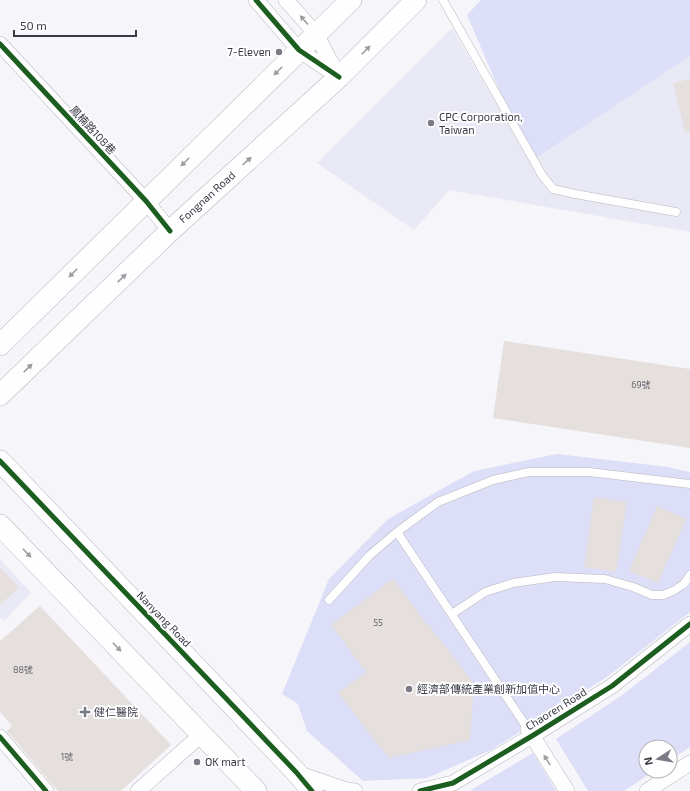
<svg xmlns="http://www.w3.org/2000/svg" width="690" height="791" viewBox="0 0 690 791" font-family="'Exo 2','Noto Sans TC',sans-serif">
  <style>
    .built { fill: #e9e9f5 }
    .green { fill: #dddef8 }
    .building { fill: #e5dfdd }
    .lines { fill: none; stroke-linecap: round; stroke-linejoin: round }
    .lane-casing { stroke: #b7b7c0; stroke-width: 9 }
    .street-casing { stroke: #b7b7c0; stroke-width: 16 }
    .secondary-casing { stroke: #b7b7c0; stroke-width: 22 }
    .lane { stroke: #fefefe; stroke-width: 8 }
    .street { stroke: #fefefe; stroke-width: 15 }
    .secondary { stroke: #fefefe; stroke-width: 21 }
    .cycleway-casing { stroke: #fff; stroke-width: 8 }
    .cycleway { stroke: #1b5e20; stroke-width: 5 }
    .oneway { fill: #9c9ca2 }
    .poi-dot { fill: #7b7b86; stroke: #fff; stroke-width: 1.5 }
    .labels { text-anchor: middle; stroke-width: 4; stroke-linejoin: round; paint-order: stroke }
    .number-label { font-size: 9px; fill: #65636c }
    .poi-label { font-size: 11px; fill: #3a3a47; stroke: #fff; text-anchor: start }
    .street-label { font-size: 11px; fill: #3a3a47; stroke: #fff }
  </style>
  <rect width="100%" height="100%" fill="#f5f5fa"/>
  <!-- built -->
  <path class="built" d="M452 28 530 162 690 56V232L449 190 414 230 317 163Z
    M0 559 31 593 4 621 0 618Z"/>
  <!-- green -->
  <path class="green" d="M481 0H690V56L530 162 467 15Z
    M557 454 668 467 690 472V612L607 677 491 750 427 778 363 781 307 731 298 704 282 694 329 579 388 519 474 471Z
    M690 642V747L670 760V747H646V771H654L624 791H588L556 739 621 696Z
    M533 753 556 791H470L471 790Z"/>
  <!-- building -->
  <path class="building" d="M690 79V132H685L673 83Z
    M504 341 690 369V448L493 418Z
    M594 497 627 502 616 572 584 567Z
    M657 506 686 519 658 583 629 571Z
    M0 567 19 587 0 605Z
    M393 579 427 625 428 624 474 684 470 740 389 758 338 693 366 672 331 625Z
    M40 606 171 745 121 791H58L7 731 12 726 0 712V641Z"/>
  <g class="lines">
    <!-- lane casing -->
    <g class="lane-casing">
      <path id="lane" d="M443 0 542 175 553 189 575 194 676 212
        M397 532 528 729
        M329 600 370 555 397 532 438 502 493 480 529 472H589L690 484
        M452 614 485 592 513 583 555 577 605 579 633 587 652 595H663L673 591 684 584 690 575"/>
    </g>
    <!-- street casing -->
    <g class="street-casing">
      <path id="street" d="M256 0 299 50 339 77
        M286 0 316 34 337 74
        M0 44 146 201 170 231
        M528 729 567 791
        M0 737 46 791
        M297 773 347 790 355 791
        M138 791 202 734
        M420 791 453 783 532 736 612 686 690 624
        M647 791 690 763"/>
    </g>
    <!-- secondary casing -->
    <g class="secondary-casing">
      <path id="secondary" d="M0 345 351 0
        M0 395 170 231 339 77 416 0
        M0 461 296 772 312 791
        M0 525 256 791"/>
    </g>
    <!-- lane -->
    <use href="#lane" class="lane"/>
    <!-- street -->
    <use href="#street" class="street"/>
    <!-- secondary -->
    <use href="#secondary" class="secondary"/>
    <!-- cycleway casing -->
    <g class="cycleway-casing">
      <path id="cycleway" d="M256 0 299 50 339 77
        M0 44 146 201 170 231
        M0 461 296 772 312 791
        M0 737 46 791
        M420 791 453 783 532 736 612 686 690 624"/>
    </g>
    <!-- cycleway -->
    <use href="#cycleway" class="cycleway"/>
  </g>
  <!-- one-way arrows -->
  <defs><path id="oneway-solid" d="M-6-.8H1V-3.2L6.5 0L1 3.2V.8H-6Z"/></defs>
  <g class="oneway">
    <use href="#oneway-solid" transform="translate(304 20) rotate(-131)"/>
    <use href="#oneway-solid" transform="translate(366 50) rotate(-45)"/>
    <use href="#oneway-solid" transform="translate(278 71) rotate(135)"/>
    <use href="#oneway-solid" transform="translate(247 161) rotate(-42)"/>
    <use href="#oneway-solid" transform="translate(185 162) rotate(135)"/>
    <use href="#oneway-solid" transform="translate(73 273) rotate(135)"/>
    <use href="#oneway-solid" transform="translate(122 278) rotate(-44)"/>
    <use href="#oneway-solid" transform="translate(28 368) rotate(-44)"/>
    <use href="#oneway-solid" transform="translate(27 553) rotate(46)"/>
    <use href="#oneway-solid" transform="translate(117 647) rotate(46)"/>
    <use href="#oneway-solid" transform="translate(547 760) rotate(-122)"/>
  </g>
  <!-- markers -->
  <g class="poi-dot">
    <circle cx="279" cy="52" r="4"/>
    <circle cx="431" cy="123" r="4"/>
    <circle cx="409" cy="689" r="4"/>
    <path d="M83 706h4v4h4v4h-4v4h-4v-4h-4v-4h4z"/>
    <circle cx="197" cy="762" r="4"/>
  </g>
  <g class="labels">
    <!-- number labels -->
    <g class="number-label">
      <text x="641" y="388">69號</text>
      <text x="378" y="626">55</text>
      <text x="23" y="673">88號</text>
      <text x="67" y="760">1號</text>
    </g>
    <!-- poi labels -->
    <g class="poi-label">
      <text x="271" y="56" text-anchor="end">7-Eleven</text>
      <text x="439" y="121">CPC Corporation,<tspan x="439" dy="13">Taiwan</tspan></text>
      <text x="417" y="693">經濟部傳統產業創新加值中心</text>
      <text x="94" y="716">健仁醫院</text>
      <text x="205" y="766">OK mart</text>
    </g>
    <!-- street labels -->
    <g class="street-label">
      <text transform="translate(93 130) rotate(47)" y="4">鳳楠路108巷</text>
      <text transform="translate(207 197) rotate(-42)" y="4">Fongnan Road</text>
      <text transform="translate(164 619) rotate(46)" y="4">Nanyang Road</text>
      <text transform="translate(556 709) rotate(-32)" y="4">Chaoren Road</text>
    </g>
  </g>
  <!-- north arrow -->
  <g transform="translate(658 759) rotate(258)"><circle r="19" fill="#ffffff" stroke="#b0b0b5"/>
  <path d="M0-3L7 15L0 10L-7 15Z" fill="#7b7b86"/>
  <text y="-6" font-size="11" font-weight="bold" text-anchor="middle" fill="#3a3a47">N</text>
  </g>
  <!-- scale -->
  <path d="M14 30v6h122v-6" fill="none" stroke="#3a3a47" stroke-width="2"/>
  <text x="20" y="30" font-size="12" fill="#3a3a47" stroke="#ffffff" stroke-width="3" paint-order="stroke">50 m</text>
</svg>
